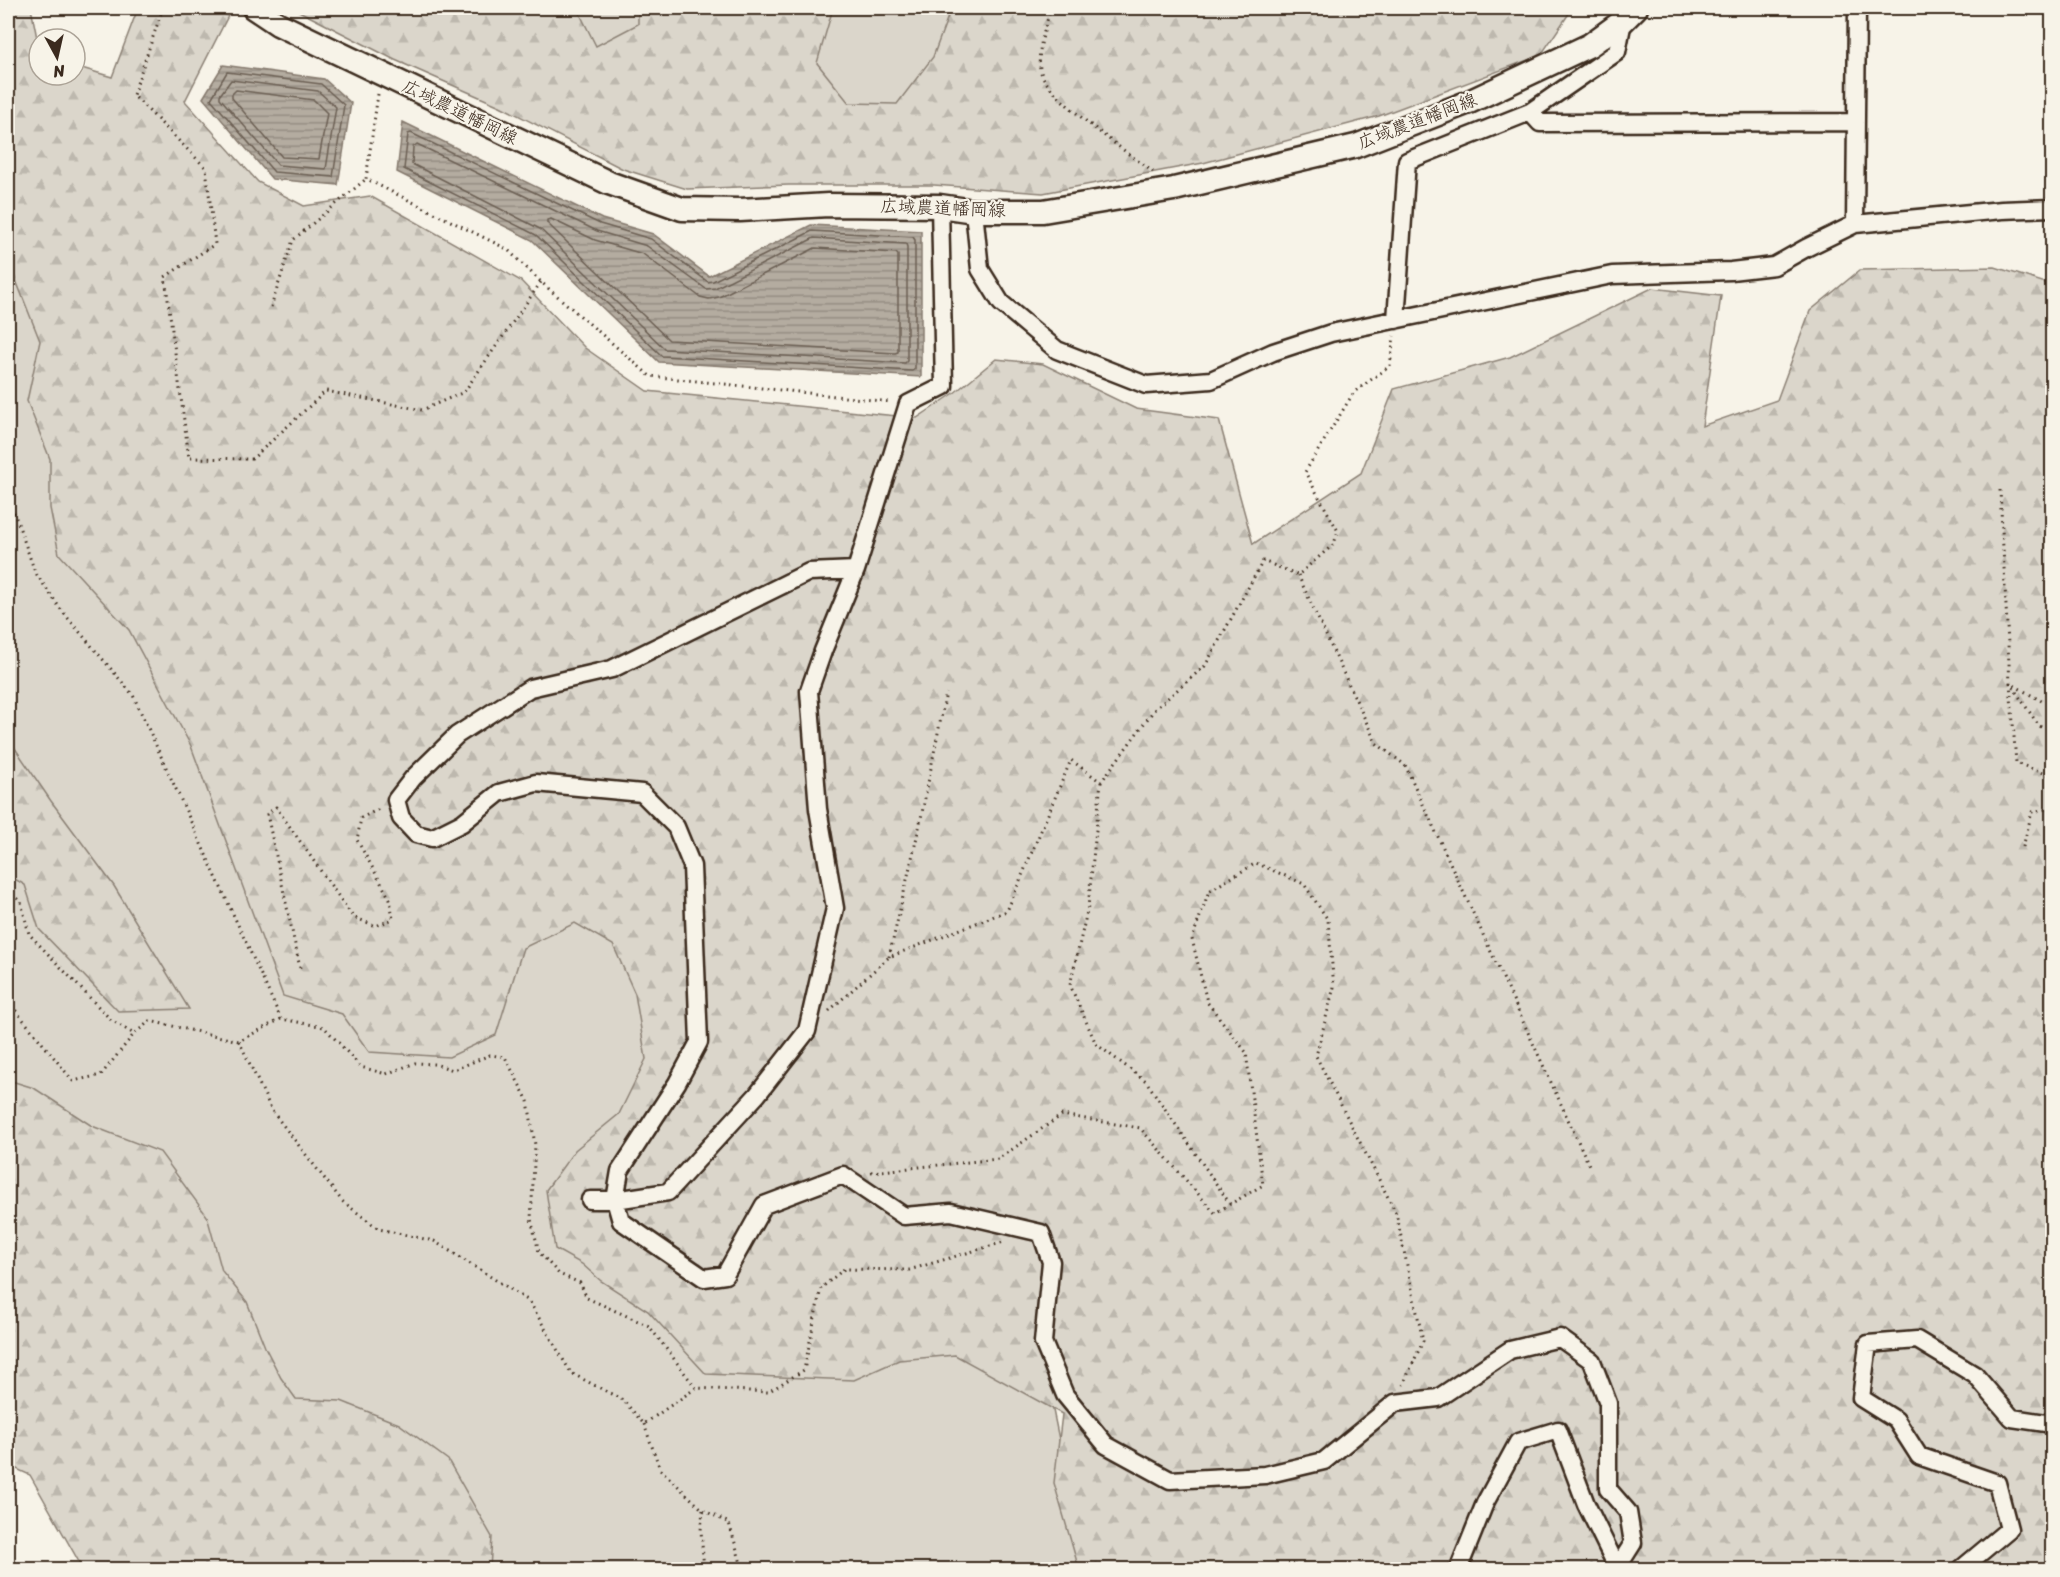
<svg xmlns="http://www.w3.org/2000/svg" width="2060" height="1577" viewBox="0 0 2060 1577" font-family="Sriracha,'Klee One',sans-serif">
  <style>
    .grass { fill: #dbd6cb; stroke: #8b8074; stroke-width: 1.5 }
    .forest { fill: url(#forest-firs); stroke: #8b8074; stroke-width: 1.5 }
    .water { fill: url(#water-rules); stroke: #84786c; stroke-width: 1.5 }
    .lines { fill: none; stroke-linecap: round; stroke-linejoin: round }
    .shore { stroke: #6b5e52; stroke-width: 1.5 }
    .street-casing { stroke: #3b2a1e; stroke-width: 21 }
    .secondary-casing { stroke: #3b2a1e; stroke-width: 27 }
    .path { stroke: #3b2a1e; stroke-width: 3; stroke-dasharray: 1.5 4.5; stroke-linecap: butt }
    .street { stroke: #f7f3e8; stroke-width: 16 }
    .secondary { stroke: #f7f3e8; stroke-width: 22 }
    .labels { text-anchor: middle; stroke-width: 4.5; stroke-linejoin: round; paint-order: stroke }
    .street-label { font-size: 18px; fill: #3b2a1e; stroke: #f7f3e8 }
  </style>
  <defs>
    <pattern id="forest-firs" width="22" height="20" patternUnits="userSpaceOnUse" patternTransform="scale(1.5)"><rect width="22" height="20" fill="#dbd6cb"/><path d="M5 1l3.5 6h-7zM16 11l3.5 6h-7z" fill="#bdb8ae"/></pattern>
    <pattern id="water-rules" width="6" height="5" patternUnits="userSpaceOnUse" patternTransform="scale(1.5)"><rect width="6" height="5" fill="#b4aca0"/><path d="M0 2.5h6" fill="none" stroke="#948c82"/></pattern>
  </defs>
  <rect width="100%" height="100%" fill="#f7f3e8"/>
  <filter id="ink" filterUnits="userSpaceOnUse"><feTurbulence type="fractalNoise" baseFrequency=".0167" numOctaves="2"/><feDisplacementMap in="SourceGraphic" scale="12" xChannelSelector="R" yChannelSelector="G"/><feConvolveMatrix kernelMatrix="1 2 1 2 8 2 1 2 1" color-interpolation-filters="sRGB"/></filter>
  <g filter="url(#ink)">
    <!-- grass -->
    <path class="grass" d="M472 8H1140L915 116 586 60Z
      M8 215 566 900 643 944 968 1334 1047 1381 1068 1483 1099 1569H469L283 1427 8 1120Z"/>
    <!-- forest -->
    <path class="forest" d="M8 8H31L39 48V75H75V66L112 77 138 8H214L228 16 185 101 258 182 304 206 370 196 521 281 585 348 647 391 917 418 953 394 996 359 1043 364 1136 409 1219 420 1253 544 1361 473 1394 389 1510 357 1652 288 1721 296 1702 426 1777 400 1810 311 1860 270 1995 267 2052 285V1569H1079L1054 1483 1062 1414 955 1355 899 1360 854 1380 706 1374 648 1311 601 1281 582 1264 555 1249 546 1190 575 1150 619 1114 646 1059 635 994 613 945 575 923 523 948 496 1035 449 1057 369 1052 342 1014 283 996 191 746 129 630 59 554 50 508V459L27 401 40 341 8 260Z
      M293 8H577L596 46 638 24V8H833L817 63 849 103 897 104 933 57 951 8H1562L1570 12 1541 55 1379 116 1203 163 1043 193 934 185H789L687 189 623 169 500 106 395 60Z
      M8 738 51 801 114 886 189 1009 118 1011 39 929 25 885 8 875V829H12L8 819Z
      M8 1080 34 1088 92 1126 160 1152 207 1216 222 1271 247 1302 265 1347 281 1378 296 1399 341 1401 399 1424 448 1460 492 1537 490 1569H83L30 1475 8 1465Z"/>
    <!-- water -->
    <path class="water" d="M223 65 324 79 351 103 338 185 272 179 203 98Z
      M403 122 602 219 653 234 709 276 811 225 921 231V377L659 362 532 240 397 172Z"/>
    <g class="lines">
      <!-- shore -->
      <path class="shore" d="M227 72 321 84 344 105 333 177 274 172 211 99Z
        M231 80 318 91 336 107 326 169 278 165 220 98V95Z
        M236 90 314 100 327 113 319 159 282 157 232 98V94Z
        M408 134 411 133 600 224 651 239 708 282 713 281 812 231 913 237 915 240V369L912 371 662 356 536 235 404 169Z
        M417 144 597 231 647 246 706 289 715 288 814 238 906 244 907 247V361L905 363 665 349 540 229 412 164 413 147Z
        M551 219 595 240 643 254 700 297 709 299 719 297 815 248 896 253 898 255V352L895 353 669 340 547 223V220Z"/>
      <!-- street casing -->
      <g class="street-casing">
        <path id="street" d="M1530 112 1540 123 1855 122
          M974 211 980 269 1001 303 1057 350 1146 385 1211 380 1273 352 1331 333 1612 275 1731 271 1774 266 1806 248 1855 224 2002 210 2052 208
          M1855 224 1857 8
          M1396 320 1407 161 1530 112 1617 52 1623 21
          M856 570 809 572 612 669 530 688 457 735 413 778 396 800 401 818 416 834 432 838 462 823 499 793 536 783 642 793 676 827 692 866 699 1042 677 1083 620 1171 615 1200 621 1221 704 1278 725 1275 764 1205 843 1175 904 1216 951 1212 1041 1233 1051 1262 1043 1342 1065 1395 1106 1445 1170 1480 1265 1475 1324 1461 1395 1403 1438 1398 1510 1350 1560 1338 1592 1361 1608 1403V1489L1628 1512 1633 1543 1616 1570
          M590 1200H615L668 1192 757 1095 807 1031 835 908 818 809 809 691 823 651 856 570 908 404 944 386 940 206
          M1458 1570 1485 1503 1518 1442 1558 1430 1586 1504 1617 1567
          M1960 1570 2009 1529 1997 1483 1919 1456 1896 1420 1861 1398 1868 1344 1917 1340 1975 1375 2012 1418 2052 1424"/>
      </g>
      <!-- secondary casing -->
      <g class="secondary-casing">
        <path id="secondary" d="M254 8 278 24 609 183 682 209 740 210 828 205 940 206 974 211H1043L1174 189 1356 146 1469 102 1590 45 1623 21 1636 8"/>
      </g>
      <!-- path -->
      <path class="path" d="M163 8 133 95 206 168 215 244 165 277 189 458 252 459 326 391 422 410 464 392 541 282
        M1051 8C1046 25 1034 57 1042 75 1054 102 1127 152 1153 172
        M378 94 366 179 507 249 541 282 650 376 891 402
        M271 307 293 240 366 179
        M2000 490 2010 683 2039 726 2052 731
        M8 495 35 572 62 611 133 695 281 1019 324 1027 361 1067 386 1074 415 1063 435 1064 453 1070 490 1055 505 1057 528 1101 535 1145 531 1219 539 1252 559 1274 580 1283 587 1298 649 1326 696 1388 768 1392 804 1370 821 1288 844 1269 909 1270 1004 1242
        M1298 575 1376 743 1405 765 1589 1165
        M2052 707 2010 683 2016 763 2052 776
        M1101 782 1088 907 1070 985 1096 1044 1146 1081 1230 1204
        M2023 847 2032 812 2052 808
        M8 890 21 902 29 934 111 1020 134 1034
        M889 957 919 828 946 693
        M300 968 267 814 276 807 353 917 376 926 393 919 390 899 357 840 361 818 381 808
        M8 1001 73 1081 101 1075 134 1034 150 1021 239 1041 281 1019
        M829 1011 889 957 1007 911 1071 760 1101 782 1154 710 1205 666 1263 561 1298 575 1334 544 1338 531 1305 472 1354 392 1390 366 1394 336
        M239 1041 272 1111 342 1201 379 1229 434 1241 529 1301 571 1373 623 1400 644 1424 696 1388
        M871 1172 998 1159 1062 1115 1140 1128 1215 1213 1263 1185 1246 1052 1207 1002 1192 939 1209 891 1256 863 1304 884 1328 920 1334 987 1316 1056 1396 1213 1423 1341 1403 1385
        M644 1424 660 1469 703 1510 729 1523 743 1570
        M703 1510 701 1530 704 1570"/>
      <!-- street -->
      <use href="#street" class="street"/>
      <!-- secondary -->
      <use href="#secondary" class="secondary"/>
    </g>
  </g>
  <g class="labels">
    <!-- street labels -->
    <g class="street-label">
      <text transform="translate(460 112) rotate(26)" y="6">広域農道幡岡線</text>
      <text transform="translate(1417 121) rotate(-21)" y="6">広域農道幡岡線</text>
      <text transform="translate(943 208) rotate(2)" y="6">広域農道幡岡線</text>
    </g>
  </g>
  <!-- margin -->
  <rect width="2060" height="1577" fill="none" stroke="#f7f3e8" stroke-width="30"/>
  <rect x="15" y="15" width="2030" height="1547" fill="none" stroke="#3b2a1e" stroke-width="2" filter="url(#ink)"/>
  <!-- north arrow -->
  <g transform="translate(57 57) rotate(172)"><circle r="28" fill="#f7f3e8" stroke="#aca397" stroke-width="1.5"/>
  <path d="M0-4.5L10 22L0 15L-10 22Z" fill="#3b2a1e"/>
  <text y="-9" font-size="16" font-weight="bold" text-anchor="middle" fill="#3b2a1e">N</text>
  </g>
</svg>
